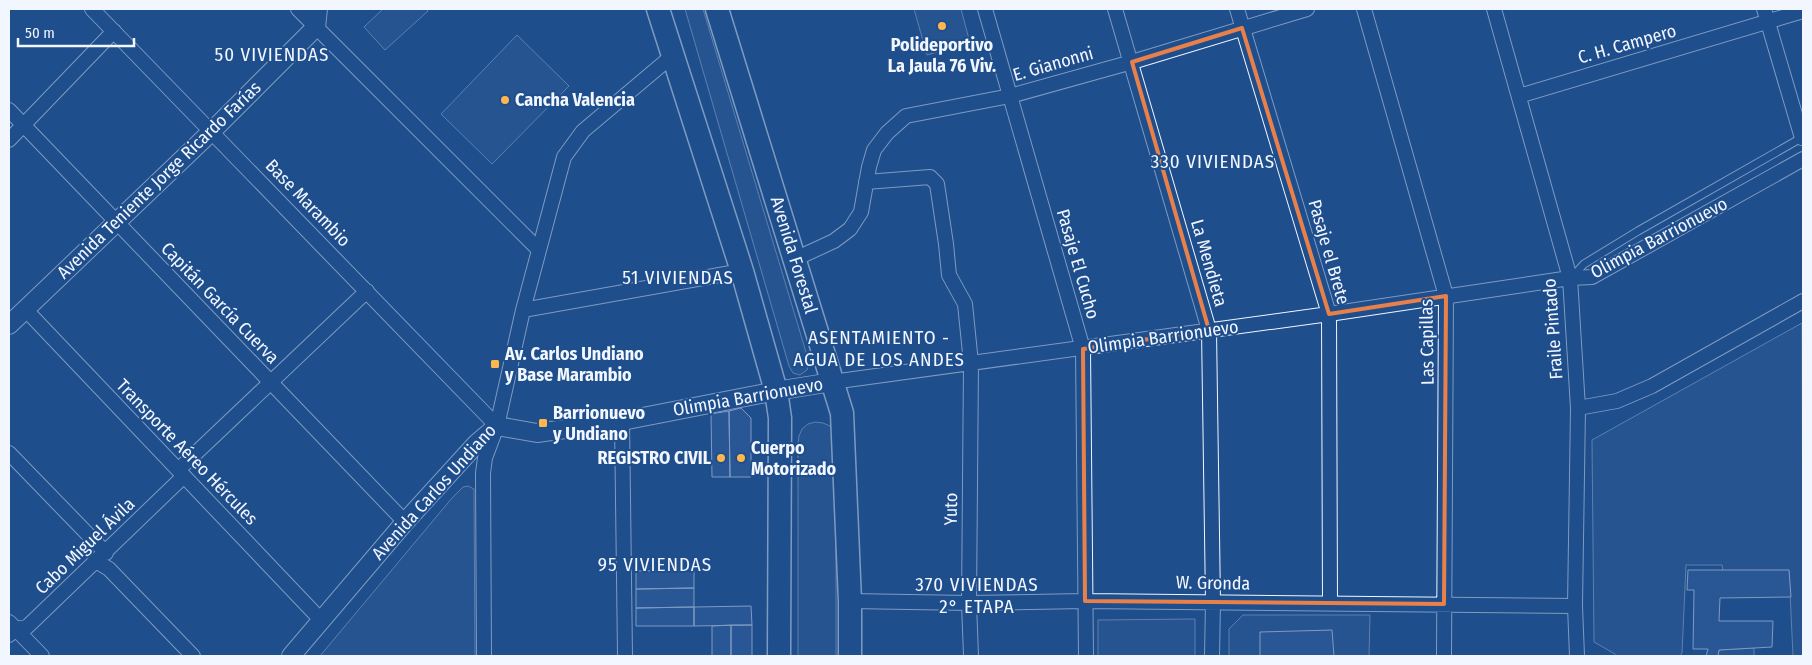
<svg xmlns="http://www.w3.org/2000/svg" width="1812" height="665" viewBox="0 0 1812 665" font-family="'Fira Sans Condensed',sans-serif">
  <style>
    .built { fill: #305b95; stroke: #a8bbd7 }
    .building { fill: #3563a3; stroke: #f2f6ff }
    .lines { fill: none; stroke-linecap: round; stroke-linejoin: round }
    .service-casing { stroke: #f2f6ff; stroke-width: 9 }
    .minor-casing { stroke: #f2f6ff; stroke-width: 16 }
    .tertiary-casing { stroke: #f2f6ff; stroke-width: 20 }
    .primary-casing { stroke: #f2f6ff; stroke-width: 25 }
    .service { stroke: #1f4e8c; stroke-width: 7 }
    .minor { stroke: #1f4e8c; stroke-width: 14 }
    .tertiary { stroke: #1f4e8c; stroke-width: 18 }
    .primary { stroke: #1f4e8c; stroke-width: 22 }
    .marked { fill: none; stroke: #ea8049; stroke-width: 4; stroke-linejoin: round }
    .poi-dot { fill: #ffb74d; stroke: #1f4e8c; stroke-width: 2 }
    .labels { text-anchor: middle; stroke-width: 4; stroke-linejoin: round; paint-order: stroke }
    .street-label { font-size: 18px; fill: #f2f6ff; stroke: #1f4e8c }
    .poi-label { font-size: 18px; font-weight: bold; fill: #f2f6ff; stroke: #1f4e8c; text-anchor: start }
    .neighbourhood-label { font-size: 19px; letter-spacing: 1px; fill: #f2f6ff; stroke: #1f4e8c }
  </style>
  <rect width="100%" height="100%" fill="#1f4e8c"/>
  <!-- built -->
  <path class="built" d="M383 9H426L428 11 385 50 364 27Z
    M685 9H703L809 362 807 370 800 375 793 373 789 366Z
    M914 9H961L970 43 927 55Z
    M517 35 569 86 492 164 441 114Z
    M1802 323 1803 656H1793L1789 571H1723L1722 565H1686L1682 653 1680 656H1615V654L1594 642 1592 440Z
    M815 422 823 423 830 426 834 433 836 440V656H798V443L799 436 802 429 808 424Z
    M468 486 474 489V492L475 656H320L452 498 463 487Z
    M1243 615H1370L1369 656H1229V629Z
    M1195 619V656H1098V620Z
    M1754 648V656H1718L1719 650Z"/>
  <!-- building -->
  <path class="building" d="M741 408 751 418V477H730L729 411Z
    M729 411 730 477H712L711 414Z
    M694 570V588L636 589V571Z
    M1688 570H1789L1791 597 1720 598 1719 621H1773L1772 647 1719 650 1718 656H1706L1708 649H1693L1694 590H1687Z
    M694 588V607L636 608V589Z
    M751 606 752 625 694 626V607Z
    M694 607V626H636V608Z
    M731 625H752V656H731Z
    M731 625V656H712V626Z
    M1332 630 1334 656H1260V632Z"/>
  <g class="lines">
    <!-- service casing -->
    <g class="service-casing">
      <path id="service" d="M1573 276 1584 264 1638 231 1803 137"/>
    </g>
    <!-- minor casing -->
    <g class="minor-casing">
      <path id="minor" d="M92 9 497 426
        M298 9 539 250
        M985 9 1083 349 1086 656
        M1115 9 1209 330 1213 602 1212 656
        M1237 9 1329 314 1330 604
        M1364 9 1446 296 1444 656
        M1494 9 1570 278 1578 408 1575 606 1577 656
        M1764 9 1802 138
        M1519 96 1803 11
        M9 110 405 522
        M9 140 114 31
        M866 182 930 177 937 184 946 244 949 275 965 304 971 363 969 603 971 656
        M795 259 834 241 850 229 861 212 869 167 874 150 887 133 906 116 1010 96 1132 62 1307 9
        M25 309 321 620
        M523 310 742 271
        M832 382 1329 314 1570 278 1592 277 1803 159
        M1578 408 1617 401 1652 386 1803 301
        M622 421 625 656
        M9 453 106 553
        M178 470 367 291
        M96 561 109 569 193 656
        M850 601 969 603 1085 601 1575 606
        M9 622 42 656
        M9 635 16 629 27 627 184 476
        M484 656 483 473 485 458 497 426 523 310 564 157 583 131 672 56"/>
    </g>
    <!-- tertiary casing -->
    <g class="tertiary-casing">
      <path id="tertiary" d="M9 325 212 131 316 27 318 9
        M291 656 405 522 477 443 497 426 537 433 622 421 776 391 832 382"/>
    </g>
    <!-- primary casing -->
    <g class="primary-casing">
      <path id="primary" d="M658 9 742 271 776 391 780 418 779 656
        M717 9 842 413 850 601V656"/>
    </g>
    <!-- service -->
    <use href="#service" class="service"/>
    <!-- minor -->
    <use href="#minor" class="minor"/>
    <!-- tertiary -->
    <use href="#tertiary" class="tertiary"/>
    <!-- primary -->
    <use href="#primary" class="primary"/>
  </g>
  <!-- marked area -->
  <path d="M0 0H1812V665H0ZM1242 28 1329 314 1446 296 1444 604 1085 601 1083 349 1209 330 1132 62Z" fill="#1f4e8c" fill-opacity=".55" fill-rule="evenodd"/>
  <path class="marked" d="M1242 28 1329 314 1446 296 1444 604 1085 601 1083 349 1209 330 1132 62Z"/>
  <!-- markers -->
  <g class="poi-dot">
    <circle cx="942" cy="26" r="5"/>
    <circle cx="505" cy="100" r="5"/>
    <rect x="490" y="359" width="10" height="10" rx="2.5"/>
    <rect x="538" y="418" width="10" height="10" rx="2.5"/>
    <circle cx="721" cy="458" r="5"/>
    <circle cx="741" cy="458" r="5"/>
  </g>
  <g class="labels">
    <!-- street labels -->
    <g class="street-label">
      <text transform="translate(1627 44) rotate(-16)" y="6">C. H. Campero</text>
      <text transform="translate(1053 64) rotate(-16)" y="6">E. Gianonni</text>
      <text transform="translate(159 180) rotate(-44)" y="6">Avenida Teniente Jorge Ricardo Farías</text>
      <text transform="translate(308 203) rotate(46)" y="6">Base Marambio</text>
      <text transform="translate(1659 238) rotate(-28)" y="6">Olimpia Barrionuevo</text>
      <text transform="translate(1329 252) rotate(74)" y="6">Pasaje el Brete</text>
      <text transform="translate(794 255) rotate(73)" y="6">Avenida Forestal</text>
      <text transform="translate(1209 263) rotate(74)" y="6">La Mendieta</text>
      <text transform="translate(1078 264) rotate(74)" y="6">Pasaje El Cucho</text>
      <text transform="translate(220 303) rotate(46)" y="6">Capitán García Cuerva</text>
      <text transform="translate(1553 329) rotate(-94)" y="6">Fraile Pintado</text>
      <text transform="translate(1163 337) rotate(-8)" y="6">Olimpia Barrionuevo</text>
      <text transform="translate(1427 342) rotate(-91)" y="6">Las Capillas</text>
      <text transform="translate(748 397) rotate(-10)" y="6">Olimpia Barrionuevo</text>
      <text transform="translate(187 452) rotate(46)" y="6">Transporte Aéreo Hércules</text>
      <text transform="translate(434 492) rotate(-48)" y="6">Avenida Carlos Undiano</text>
      <text transform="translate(951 509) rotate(-89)" y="6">Yuto</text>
      <text transform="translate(85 546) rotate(-44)" y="6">Cabo Miguel Ávila</text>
      <text transform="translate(1213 583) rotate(1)" y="6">W. Gronda</text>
    </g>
    <!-- poi labels -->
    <g class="poi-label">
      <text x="942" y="51" text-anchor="middle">Polideportivo<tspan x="942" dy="21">La Jaula 76 Viv.</tspan></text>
      <text x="515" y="106">Cancha Valencia</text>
      <text x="505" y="360">Av. Carlos Undiano<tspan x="505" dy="21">y Base Marambio</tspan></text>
      <text x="553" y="419">Barrionuevo<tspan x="553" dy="21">y Undiano</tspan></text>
      <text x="751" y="454">Cuerpo<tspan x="751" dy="21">Motorizado</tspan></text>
      <text x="711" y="464" text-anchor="end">REGISTRO CIVIL</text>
    </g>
    <!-- neighbourhood labels -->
    <g class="neighbourhood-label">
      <text x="272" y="61">50 VIVIENDAS</text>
      <text x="1213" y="168">330 VIVIENDAS</text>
      <text x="678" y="284">51 VIVIENDAS</text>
      <text x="879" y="344">ASENTAMIENTO -<tspan x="879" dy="22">AGUA DE LOS ANDES</tspan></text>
      <text x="655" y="571">95 VIVIENDAS</text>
      <text x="977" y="591">370 VIVIENDAS<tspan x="977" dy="22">2° ETAPA</tspan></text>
    </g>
  </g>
  <!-- border -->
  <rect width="1812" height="665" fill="none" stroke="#f2f6ff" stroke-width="20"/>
  <!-- scale -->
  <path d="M18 38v8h116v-8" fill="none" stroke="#f2f6ff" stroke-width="2.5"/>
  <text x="25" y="38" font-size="15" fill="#f2f6ff" stroke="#1f4e8c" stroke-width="4" paint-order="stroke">50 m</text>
</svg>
